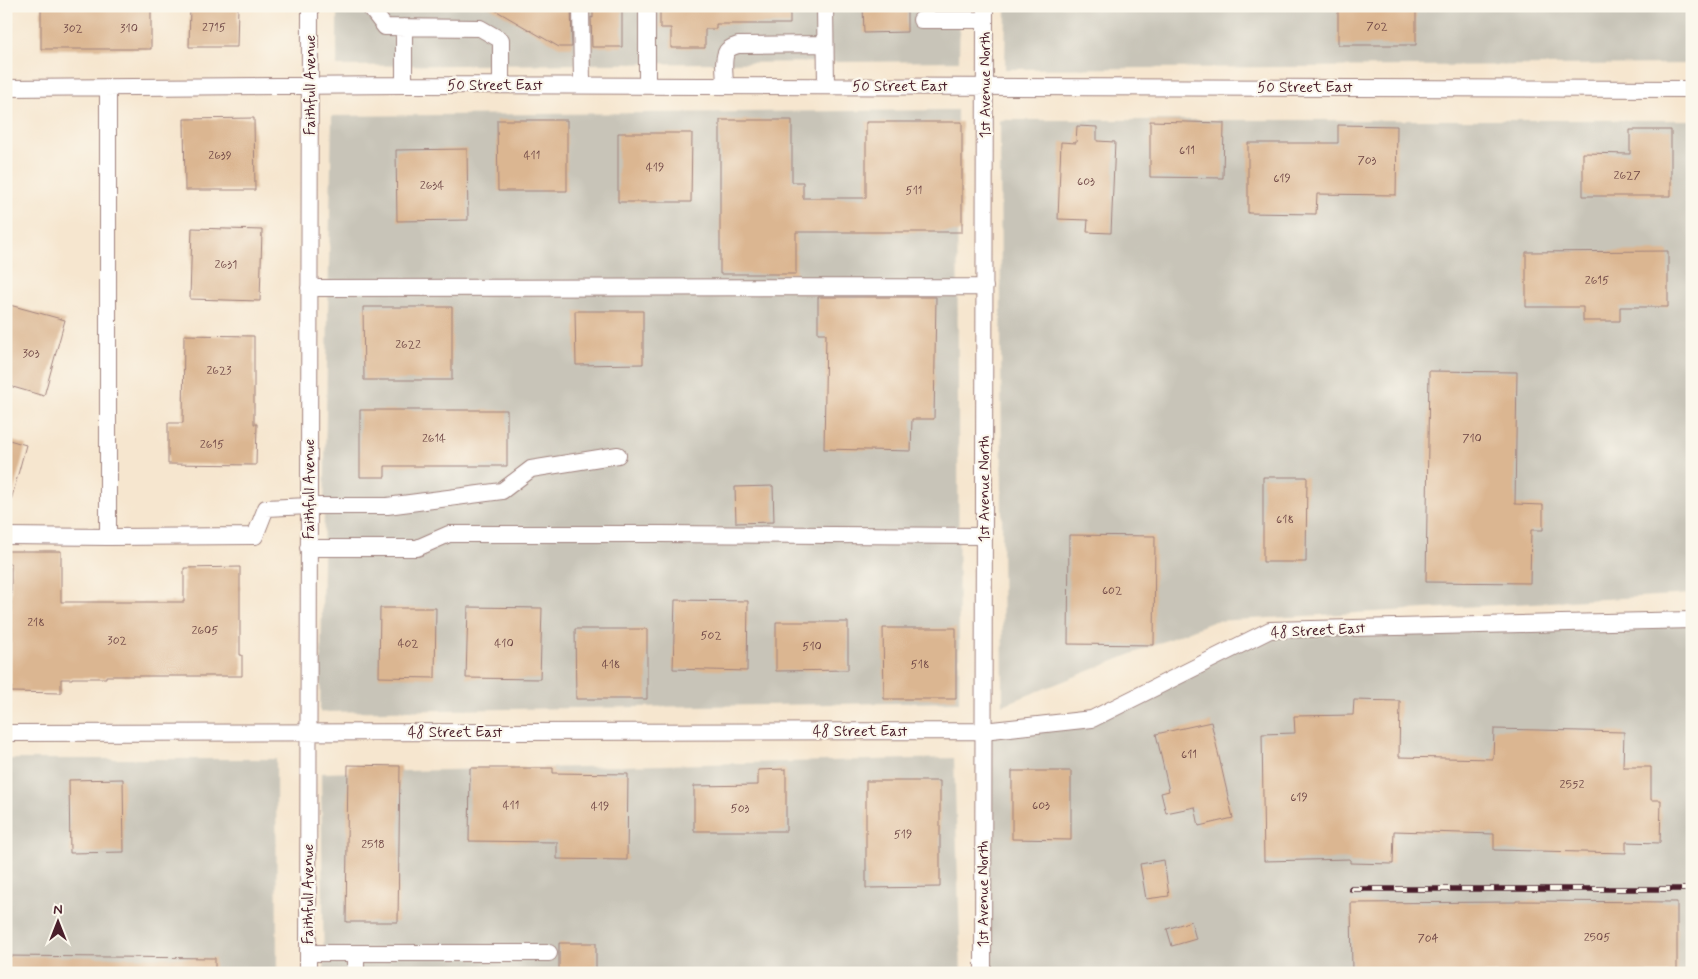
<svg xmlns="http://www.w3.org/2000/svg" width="1698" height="979" viewBox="0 0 1698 979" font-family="Mynerve,sans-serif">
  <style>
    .industrial { fill: #c8c4b8 }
    .building { fill: #dbb691 }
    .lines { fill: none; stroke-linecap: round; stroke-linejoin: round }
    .minor-casing { stroke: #a0827d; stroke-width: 18 }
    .minor { stroke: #fff; stroke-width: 16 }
    .rail-casing { stroke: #4a1f2b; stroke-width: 5.5 }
    .rail { stroke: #fbf7ec; stroke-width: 4; stroke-dasharray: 11; stroke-linecap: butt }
    .labels { text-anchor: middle; stroke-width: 4.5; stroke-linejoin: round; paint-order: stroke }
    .number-label { font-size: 12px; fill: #6e4544 }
    .street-label { font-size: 15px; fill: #4a1f2b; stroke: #fbf7ec }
  </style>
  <rect width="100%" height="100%" fill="#fbf7ec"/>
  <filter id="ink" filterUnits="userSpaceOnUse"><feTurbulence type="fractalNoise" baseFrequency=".02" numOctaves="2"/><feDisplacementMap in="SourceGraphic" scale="10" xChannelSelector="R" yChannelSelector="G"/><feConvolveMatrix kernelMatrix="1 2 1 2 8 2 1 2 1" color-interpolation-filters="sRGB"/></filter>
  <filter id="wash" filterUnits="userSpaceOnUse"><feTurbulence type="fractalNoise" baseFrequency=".0096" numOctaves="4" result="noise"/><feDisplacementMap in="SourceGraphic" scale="20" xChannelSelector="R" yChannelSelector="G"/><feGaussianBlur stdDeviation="1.12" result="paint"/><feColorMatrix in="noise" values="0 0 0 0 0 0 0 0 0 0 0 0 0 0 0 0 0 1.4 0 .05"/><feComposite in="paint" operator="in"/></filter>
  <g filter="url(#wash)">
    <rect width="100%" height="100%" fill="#f6e6cf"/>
    <!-- industrial -->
    <path class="industrial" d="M337 6H960L959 61 337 66Z
      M1006 6H1692V64L1005 69Z
      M957 110 959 702 320 712 332 116Z
      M1000 120H1692V594L1215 621 1003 705Z
      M1692 620V973H983V731L1092 719 1270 630Z
      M954 758 961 973H324L321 773Z
      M6 759H276L277 973H6Z"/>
    <g id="blocks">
      <!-- building -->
      <path class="building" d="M41 6H151V49H41Z
        M190 6H238L237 47H189Z
        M488 6H571L572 47H559Z
        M593 6H622V47H592L591 17 593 18Z
        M660 6H790V24H716V29H705V48H671V28H660Z
        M863 6H907V32L864 33Z
        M1338 6H1416V45H1338Z
        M254 118 255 190H185L184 119Z
        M497 120H567V191H498Z
        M720 120H792V182H803V198H866V122H962V232H796V274H720Z
        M1150 121 1224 123 1223 178 1150 177Z
        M1338 125 1397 126 1396 195 1317 194 1316 214 1248 213V143H1338Z
        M1077 126 1097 127V141L1115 142 1111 233 1087 232 1088 220 1058 219 1061 142 1076 143Z
        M1630 130H1671V196H1583V153L1630 154Z
        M618 133H692L691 202H618Z
        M467 149 468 220 397 221 396 150Z
        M192 228 262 230 260 301 190 299Z
        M1668 251V307H1620V321H1583V307H1526V252Z
        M818 297H936L934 419H912L911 451 824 449 826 333H818Z
        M6 304 65 320 44 396 6 385Z
        M363 307H452V380H364Z
        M575 311H643V364L576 365Z
        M184 335 254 336V424H257L256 465 168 464V423H183Z
        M1429 371 1517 372 1515 504 1543 505V530H1531L1530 583 1426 582Z
        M360 410H507V466H385V477H360Z
        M6 439 26 445 10 504 6 503Z
        M1263 477H1307L1306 562H1263Z
        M773 486 774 522 736 523 735 487Z
        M1069 535 1155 536 1154 645 1068 644Z
        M6 551H61V602H184V568L240 567V655H242V676H106V678H72V679H61V693L11 692V564H6Z
        M675 600 748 601 747 671 673 669Z
        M468 607 542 608 540 679 466 678Z
        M380 608H436L435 678 379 677Z
        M776 622H848V670L776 671Z
        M883 628H956V699H884Z
        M575 629H647V699H576Z
        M1354 700 1400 701 1399 757 1493 759 1494 729 1624 732 1623 767H1651V800H1661L1660 843 1626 842V853L1494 850V834L1394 831 1393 864 1350 863V859L1264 861 1262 734 1295 733 1294 716 1353 715Z
        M1211 722 1233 818 1199 826 1195 807 1166 813 1161 793 1169 791 1156 734Z
        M348 765 400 766 398 922H346Z
        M470 768H553V773L628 774 627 860 557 859V842L469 841Z
        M786 769V831H694V786L758 785V770Z
        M1012 771H1071V840L1012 839Z
        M123 779 124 852 70 853 69 780Z
        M866 781H940V887L866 888Z
        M1164 860 1169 896 1146 899 1140 864Z
        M1516 901 1677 902V973H1352L1351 903 1516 902Z
        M1191 921 1196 939 1172 946 1167 929Z
        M559 943H596V973H559Z
        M6 956 215 958V973H6Z"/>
    </g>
  </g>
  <g filter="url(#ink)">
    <use href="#blocks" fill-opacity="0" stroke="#a0827d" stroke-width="1"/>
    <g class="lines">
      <!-- minor casing -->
      <g class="minor-casing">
        <path id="minor" d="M369 6 385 27 480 28 501 40V85
          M581 6 582 85
          M647 6V85
          M825 6 826 85
          M921 20H985
          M404 27V85
          M725 85C725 76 722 59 727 51 729 48 735 46 738 45L825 44
          M6 88 404 85 1692 89
          M309 288 985 287
          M6 536 108 537 255 536 266 508 309 506H387L502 491 531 469 618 455
          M108 537V88
          M308 548H417L449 534H660L983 536
          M6 733 983 731 1092 719 1270 630 1692 620
          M308 953H549
          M308 973 310 6
          M356 973V953
          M983 973 985 6"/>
      </g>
      <!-- minor -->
      <use href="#minor" class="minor"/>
      <!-- rail casing -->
      <g class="rail-casing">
        <path id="rail" d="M1351 889H1692"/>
      </g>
      <!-- rail -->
      <use href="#rail" class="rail"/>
    </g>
  </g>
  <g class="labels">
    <!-- number labels -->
    <g class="number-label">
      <text x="1377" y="30">702</text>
      <text x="214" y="31">2715</text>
      <text x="73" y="32">302</text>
      <text x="129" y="32">310</text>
      <text x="1187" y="154">611</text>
      <text x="220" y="159">2639</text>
      <text x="532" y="159">411</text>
      <text x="1367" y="164">703</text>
      <text x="655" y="171">419</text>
      <text x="1627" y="179">2627</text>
      <text x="1282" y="182">619</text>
      <text x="1086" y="185">603</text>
      <text x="432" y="189">2634</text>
      <text x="914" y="194">511</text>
      <text x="226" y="268">2631</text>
      <text x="1597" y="284">2615</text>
      <text x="408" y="348">2622</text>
      <text x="31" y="357">303</text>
      <text x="219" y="374">2623</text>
      <text x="434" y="442">2614</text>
      <text x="1472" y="442">710</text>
      <text x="212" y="448">2615</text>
      <text x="1285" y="523">618</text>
      <text x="1112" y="594">602</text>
      <text x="36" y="626">218</text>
      <text x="205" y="634">2605</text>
      <text x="711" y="639">502</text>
      <text x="117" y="644">302</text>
      <text x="408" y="647">402</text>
      <text x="504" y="647">410</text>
      <text x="812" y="650">510</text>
      <text x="611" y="668">418</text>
      <text x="920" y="668">518</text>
      <text x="1189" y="758">611</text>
      <text x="1572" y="788">2552</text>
      <text x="1299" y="801">619</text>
      <text x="511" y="809">411</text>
      <text x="1041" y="809">603</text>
      <text x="600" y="810">419</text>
      <text x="740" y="812">503</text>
      <text x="903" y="838">519</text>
      <text x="373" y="848">2518</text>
      <text x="1597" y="941">2505</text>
      <text x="1428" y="942">704</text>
    </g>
    <!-- street labels -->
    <g class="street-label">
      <text transform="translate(310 85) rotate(-90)" y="5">Faithfull Avenue</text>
      <text x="495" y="90">50 Street East</text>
      <text transform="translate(985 85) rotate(-90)" y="5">1st Avenue North</text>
      <text x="900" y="91">50 Street East</text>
      <text x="1305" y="92">50 Street East</text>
      <text transform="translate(309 489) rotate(-90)" y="5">Faithfull Avenue</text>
      <text transform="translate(984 489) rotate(-90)" y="5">1st Avenue North</text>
      <text transform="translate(1318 630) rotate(-3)" y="5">48 Street East</text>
      <text x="860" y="736">48 Street East</text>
      <text x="455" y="737">48 Street East</text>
      <text transform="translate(308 894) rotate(-90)" y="5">Faithfull Avenue</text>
      <text transform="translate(983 894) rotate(-90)" y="5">1st Avenue North</text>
    </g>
  </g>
  <!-- margin -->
  <rect width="1698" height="979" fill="none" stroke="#fbf7ec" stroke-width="25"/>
  <!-- north arrow -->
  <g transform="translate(58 922)" stroke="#fbf7ec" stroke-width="4" paint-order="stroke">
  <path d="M0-4L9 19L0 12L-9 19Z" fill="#4a1f2b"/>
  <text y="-8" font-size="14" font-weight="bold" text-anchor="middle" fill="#4a1f2b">N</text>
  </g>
</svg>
